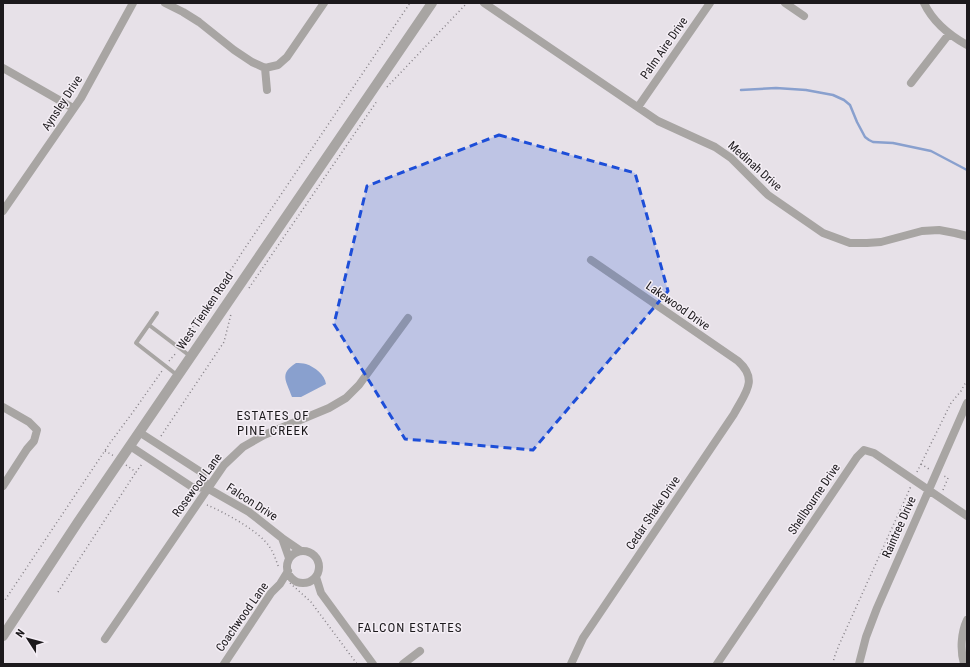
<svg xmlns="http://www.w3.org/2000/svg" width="970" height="667" viewBox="0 0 970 667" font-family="'Roboto Condensed',sans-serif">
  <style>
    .water { fill: #89a0ce }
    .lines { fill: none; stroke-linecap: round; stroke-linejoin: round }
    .stream { stroke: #89a0ce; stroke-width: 2.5 }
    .path { stroke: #878288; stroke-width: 1.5; stroke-dasharray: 1 3; stroke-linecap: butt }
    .service { stroke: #a8a5a3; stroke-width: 4 }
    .minor { stroke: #a8a5a3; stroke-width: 8 }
    .tertiary { stroke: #a8a5a3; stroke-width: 10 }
    .marked { fill: #1d4ed8; fill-opacity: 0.2; stroke: #1d4ed8; stroke-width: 3; stroke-dasharray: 8 5; stroke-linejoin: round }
    .labels { text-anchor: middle; stroke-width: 3; stroke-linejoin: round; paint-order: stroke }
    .street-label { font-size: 12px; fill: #1c191c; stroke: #f4eef5 }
    .neighbourhood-label { font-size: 13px; letter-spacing: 1px; fill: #1c191c; stroke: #f4eef5 }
  </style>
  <rect width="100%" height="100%" fill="#e7e1e8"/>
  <!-- water -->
  <path class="water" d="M296 363C299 363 303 363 306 364 315 367 325 375 326 384L301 397H292C286 380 279 374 296 363Z"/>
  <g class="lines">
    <!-- stream -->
    <path class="stream" d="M741 90 776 88 806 90 833 95 844 100 850 105 857 122 865 137 869 140 873 142 893 143 931 151 967 170"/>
    <!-- path -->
    <path class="path" d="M387 87 467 3
      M249 288 377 101
      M182 344C190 333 196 320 203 309 215 290 230 273 241 254L410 3
      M169 361 177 352
      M161 436 224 342 231 314
      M105 451 114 456
      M921 464 929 469
      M126 465 136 472 142 464
      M917 472 951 403 961 391 967 380
      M943 490 948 478 944 476
      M207 505C224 512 259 531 269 546 274 553 276 561 279 568
      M290 583 311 602 357 664
      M58 592 136 472
      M3 603 110 443 133 412 162 371
      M833 664 834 658 839 645 911 486"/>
    <!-- service -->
    <path class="service" d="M157 313 136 343 177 375
      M149 325 190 356"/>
    <!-- minor -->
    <path class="minor" d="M165 3 183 12 199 22 234 50 252 62 265 68 278 65 287 57 324 3
      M484 3 658 121 715 147 731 158 768 195 823 233 850 243H867L881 242 922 231 939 230 955 233 967 236
      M785 3 804 16
      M924 3C933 22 949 35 967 45
      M3 68 73 108
      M265 68 267 90
      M911 83 949 34
      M638 107 710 3
      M3 211 81 98 133 3
      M3 407 29 422 37 430 34 441 27 449 3 486
      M139 432 201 472 207 488
      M130 446 192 487 207 488 249 512 282 538 301 551
      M282 538 289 558
      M287 567a16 16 0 1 1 32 0a16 16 0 1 1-32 0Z
      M316 577 321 593 373 664
      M105 639 224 465 243 447 264 435 329 408 346 398 359 385 408 318
      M224 664 271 593 280 584 288 571
      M403 664 420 651
      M571 664 583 638 734 414C745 393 759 380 738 361L591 260
      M717 664 857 457 864 450 874 453 967 516
      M859 664 866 637 877 608 967 403
      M964 664C960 650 961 633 967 620"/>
    <!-- tertiary -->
    <path class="tertiary" d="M3 636 78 522 432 3"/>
  </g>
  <!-- marked area -->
  <path class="marked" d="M499 135 635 173 668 291 533 450 405 439 334 324 367 186Z"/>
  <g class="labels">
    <!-- street labels -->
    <g class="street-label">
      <text transform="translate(664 48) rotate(-55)" y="4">Palm Aire Drive</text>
      <text transform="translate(62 103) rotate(-57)" y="4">Aynsley Drive</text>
      <text transform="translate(755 166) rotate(42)" y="4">Medinah Drive</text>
      <text transform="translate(678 306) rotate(35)" y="4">Lakewood Drive</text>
      <text transform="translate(205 311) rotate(-56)" y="4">West Tienken Road</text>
      <text transform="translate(197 485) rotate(-54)" y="4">Rosewood Lane</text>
      <text transform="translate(814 499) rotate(-56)" y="4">Shellbourne Drive</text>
      <text transform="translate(252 502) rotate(33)" y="4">Falcon Drive</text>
      <text transform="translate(653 513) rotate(-56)" y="4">Cedar Shake Drive</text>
      <text transform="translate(899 527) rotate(-66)" y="4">Raintree Drive</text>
      <text transform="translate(242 617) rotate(-55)" y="4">Coachwood Lane</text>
    </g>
    <!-- neighbourhood labels -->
    <g class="neighbourhood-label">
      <text x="273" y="420">ESTATES OF<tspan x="273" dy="15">PINE CREEK</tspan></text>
      <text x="410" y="632">FALCON ESTATES</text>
    </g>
  </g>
  <!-- border -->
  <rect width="970" height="667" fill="none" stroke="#1c191c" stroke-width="8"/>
  <!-- north arrow -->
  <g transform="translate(28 639) rotate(306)" stroke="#f4eef5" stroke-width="3" paint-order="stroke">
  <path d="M0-3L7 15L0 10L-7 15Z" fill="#1c191c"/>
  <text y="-6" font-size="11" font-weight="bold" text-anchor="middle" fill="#1c191c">N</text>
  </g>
</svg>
